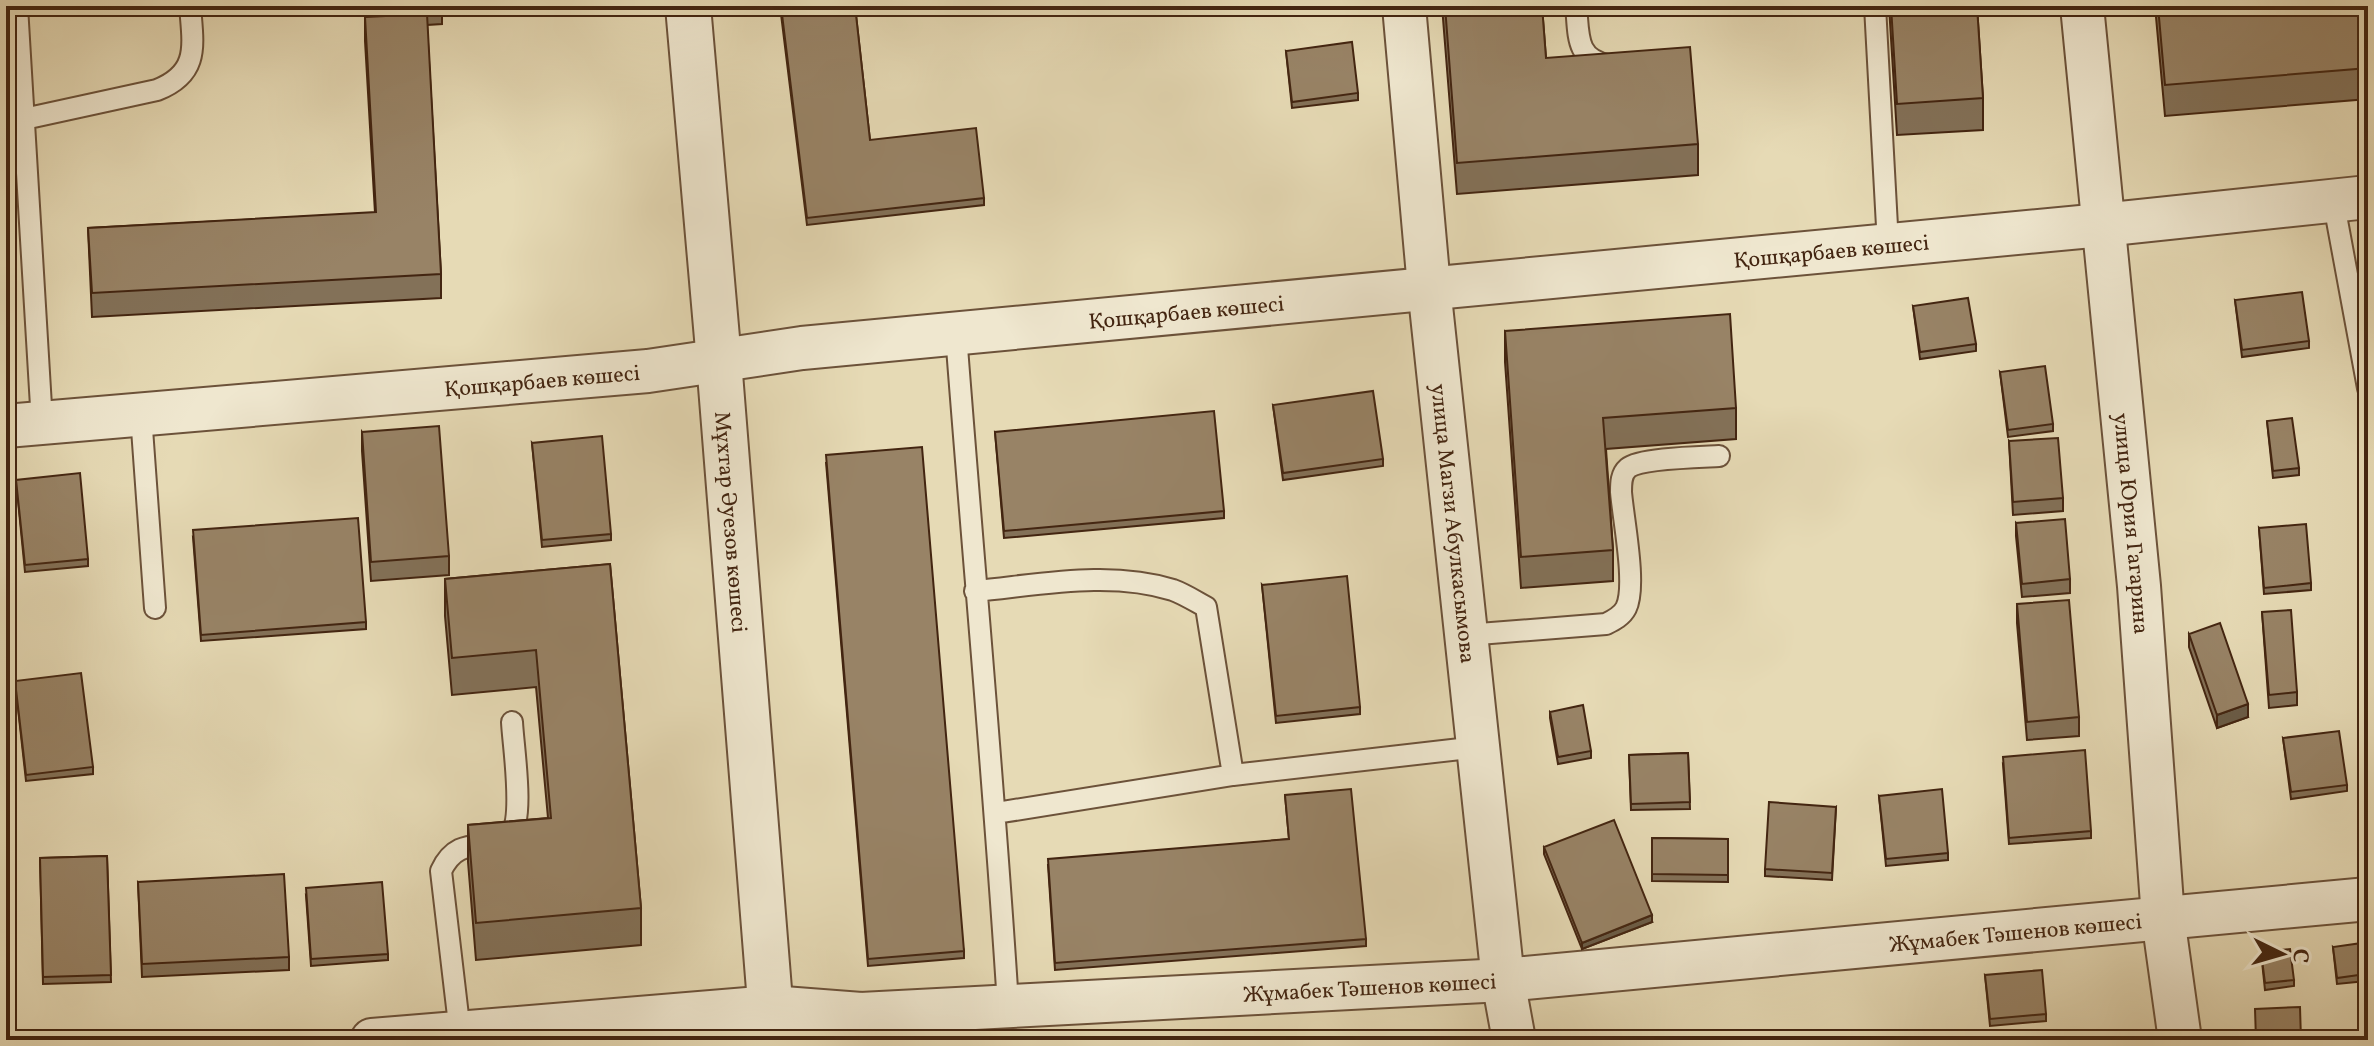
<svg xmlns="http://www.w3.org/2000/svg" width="2374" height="1046" viewBox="0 0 2374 1046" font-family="Vollkorn,serif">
	<rect width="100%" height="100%" fill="#e6dab5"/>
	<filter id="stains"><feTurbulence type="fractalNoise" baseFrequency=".0025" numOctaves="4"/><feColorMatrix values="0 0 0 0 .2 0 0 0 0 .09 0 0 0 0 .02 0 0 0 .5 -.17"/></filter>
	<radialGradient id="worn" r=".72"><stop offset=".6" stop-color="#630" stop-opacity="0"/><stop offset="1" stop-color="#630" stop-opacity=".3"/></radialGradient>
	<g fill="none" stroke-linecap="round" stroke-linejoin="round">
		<g stroke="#6c523a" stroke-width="24">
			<path id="service" d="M17,6l25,417
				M1576,6c3,28 -1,53 32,59
				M1875,6l13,239
				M24,119l133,-29c43,-17 36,-45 33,-84
				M2333,199l35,189
				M956,334c17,224 38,447 52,671
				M141,415l14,193
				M975,591c64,-6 135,-21 198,-1 11,4 22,11 33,17l27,168 -237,38
				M1466,635l140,-11c8,-4 16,-8 20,-16 11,-22 -3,-90 -5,-116 0,-9 0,-18 7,-24 12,-10 73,-11 91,-12
				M1233,775l245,-28
				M460,1033l-19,-162c19,-41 49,-14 69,-36 15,-16 3,-90 2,-113"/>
		</g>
		<g stroke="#6c523a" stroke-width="46">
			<g id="minor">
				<path id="s1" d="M1404,6l25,281 74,693 11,60"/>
				<path id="s2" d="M2082,6l57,580 24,332 17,122"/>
				<path id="s3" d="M6,426l642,-55 154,-23 1300,-123 266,-28"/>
				<path id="s4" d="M372,1040l398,-33 91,7 642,-34 865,-81"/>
			</g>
		</g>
		<g stroke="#6c523a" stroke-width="48">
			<g id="tertiary">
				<path id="s5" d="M688,6l31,355 54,679"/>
			</g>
		</g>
		<use href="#service" stroke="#efe7cf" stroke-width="20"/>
		<use href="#minor" stroke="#efe7cf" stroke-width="42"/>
		<use href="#tertiary" stroke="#efe7cf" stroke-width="44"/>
	</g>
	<path fill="#837158" stroke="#432511" stroke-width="2" d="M370,6h72v18l-15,1 14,249v24l-349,19 -4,-89 287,-15 -10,-172v-24h5z
		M780,6h75l15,134 114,58v7l-177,20z
		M1442,6h100l4,52 152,86v31l-241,19z
		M1889,6h88l6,92v32l-86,5z
		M2155,6h213v93l-203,17z
		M1286,51l72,42v7l-66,8z
		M2235,300l74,41v7l-67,9z
		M1913,306l63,38v7l-56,8z
		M1505,331l231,77v31l-130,10 7,101v31l-92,7 -16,-226z
		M2000,372l53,52v7l-45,6z
		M1273,405l110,54v7l-100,14z
		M2267,421l32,47v7l-26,3z
		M362,432l87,124v19l-78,6 -9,-130z
		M995,432l229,79v7l-220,20z
		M2009,441l54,57v13l-50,4z
		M532,443l79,91v6l-69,7z
		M826,462l138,489v7l-96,8z
		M16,480l72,79v7l-63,6z
		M2016,523l54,56v14l-48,4 -6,-61z
		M2259,528l52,55v7l-47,4z
		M193,537l173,85v7l-165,12z
		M610,564l31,344v37l-165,15 -8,-98v-37l80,-7 -12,-131 -84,8 -7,-79v-37z
		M1262,585l98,122v7l-84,9z
		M2017,604l62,113v19l-52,4 -10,-117z
		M2262,612l35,80v13l-28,3z
		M2189,634l59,83 -31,11 -28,-81z
		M15,681l78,86v7l-67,7z
		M1550,712l41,39v7l-33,6 -8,-46z
		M2283,738l64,47v6l-56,8z
		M1688,753l2,56 -59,1 -2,-55z
		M2003,764l88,67v7l-82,6z
		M1285,795l81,144v7l-311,24 -7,-105 241,-26z
		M1879,796l69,57v7l-62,6z
		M1836,807l-4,73 -67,-4v-7z
		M1652,838l76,1v43l-76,-1z
		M1544,847l108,75 -70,27 -38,-95z
		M107,856l4,126 -68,2 -3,-126z
		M138,882l151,75v13l-147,7z
		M306,895l82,59v6l-77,6z
		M2333,947l33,27v7l-29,3z
		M2261,952l33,28v6l-29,4z
		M1985,975l61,39v7l-56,5z"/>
	<path fill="#6a5c47" stroke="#432511" stroke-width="2" d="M2248,704v13l-31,11v-13z
		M1652,915v7l-70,27v-6z"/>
	<path fill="#988366" stroke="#432511" stroke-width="2" d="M781,6h74l15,134 106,-12 8,70 -177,20z
		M1445,6h97l4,52 144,-11 8,97 -241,19z
		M1891,6h86l6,92 -86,6z
		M2158,6h210v62l-203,17z
		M427,14l14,260 -349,19 -4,-65 288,-16 -11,-195z
		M1352,42l6,51 -66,9 -6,-51z
		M2302,292l7,49 -67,9 -7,-50z
		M1968,298l8,46 -56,8 -7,-46z
		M1730,314l6,94 -133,10 10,132 -92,7 -16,-226z
		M2045,366l8,58 -45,6 -8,-58z
		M1373,391l10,68 -100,14 -10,-68z
		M1214,411l10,100 -220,20 -9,-99z
		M2292,418l7,50 -26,3 -6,-50z
		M439,426l10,130 -78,6 -9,-130z
		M602,436l9,98 -69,6 -10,-97z
		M2058,438l5,60 -50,4 -4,-61z
		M922,447l42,504 -96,8 -42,-504z
		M80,473l8,86 -63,6 -9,-85z
		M358,518l8,104 -165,13 -8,-105z
		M2065,519l5,60 -48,5 -6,-61z
		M2306,524l5,59 -47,5 -5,-60z
		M610,564l31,344 -165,15 -8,-98 83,-7 -15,-168 -84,8 -7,-79z
		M1347,576l13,131 -84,9 -14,-131z
		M2069,600l10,117 -52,5 -10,-118z
		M2291,610l6,82 -28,3 -7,-83z
		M2220,623l28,81 -31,11 -28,-81z
		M81,673l12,94 -67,8 -11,-94z
		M1583,705l8,46 -33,6 -8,-45z
		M2339,731l8,54 -56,7 -8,-54z
		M2085,750l6,81 -82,7 -6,-81z
		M1688,753l2,49 -59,2 -2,-49z
		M1351,789l15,150 -311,24 -7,-104 241,-20 -4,-44z
		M1942,789l6,64 -62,6 -7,-63z
		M1769,802l67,5 -4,66 -67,-4z
		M1614,820l38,95 -70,28 -38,-96z
		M1652,838l76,1v36l-76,-1z
		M107,856l4,119 -68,2 -3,-119z
		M284,874l5,83 -147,7 -4,-82z
		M382,882l6,72 -77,5 -5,-71z
		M2362,943l4,31 -29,4 -4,-31z
		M2290,949l4,31 -29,3 -4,-31z
		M2042,970l4,44 -56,5 -5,-44z
		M2300,1007l1,33h-45l-1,-31z
		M2136,1031l2,9h-68z"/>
	<g text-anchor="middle" stroke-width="8" stroke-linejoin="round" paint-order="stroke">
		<g font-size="22" fill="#432511" stroke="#efe7cf">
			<text dy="8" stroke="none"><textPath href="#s3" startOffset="1834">Қошқарбаев көшесі</textPath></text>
			<text dy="8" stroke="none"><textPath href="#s3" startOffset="1186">Қошқарбаев көшесі</textPath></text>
			<text dy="8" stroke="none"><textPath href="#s3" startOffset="538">Қошқарбаев көшесі</textPath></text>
			<text dy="8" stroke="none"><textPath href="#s5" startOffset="518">Мұхтар Әуезов көшесі</textPath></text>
			<text dy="8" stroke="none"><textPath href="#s2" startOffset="520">улица Юрия Гагарина</textPath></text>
			<text dy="8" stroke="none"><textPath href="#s1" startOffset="520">улица Магзи Абулкасымова</textPath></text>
			<text dy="8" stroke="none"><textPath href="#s4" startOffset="1648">Жұмабек Тәшенов көшесі</textPath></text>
			<text dy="8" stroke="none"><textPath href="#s4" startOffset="1000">Жұмабек Тәшенов көшесі</textPath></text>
		</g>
	</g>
	<rect width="2374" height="1046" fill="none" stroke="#e6dab5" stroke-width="32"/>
	<rect x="8" y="8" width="2358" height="1030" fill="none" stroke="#432511" stroke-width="4"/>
	<rect x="16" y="16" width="2342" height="1014" fill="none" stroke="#432511" stroke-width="2"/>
	<g transform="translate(2282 954) rotate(95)" stroke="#efe7cf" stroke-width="6" paint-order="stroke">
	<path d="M0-6L14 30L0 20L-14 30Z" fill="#432511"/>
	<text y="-12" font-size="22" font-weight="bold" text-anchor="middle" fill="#432511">С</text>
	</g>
	<rect width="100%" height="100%" filter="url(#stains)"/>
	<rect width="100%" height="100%" fill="url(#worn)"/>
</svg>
